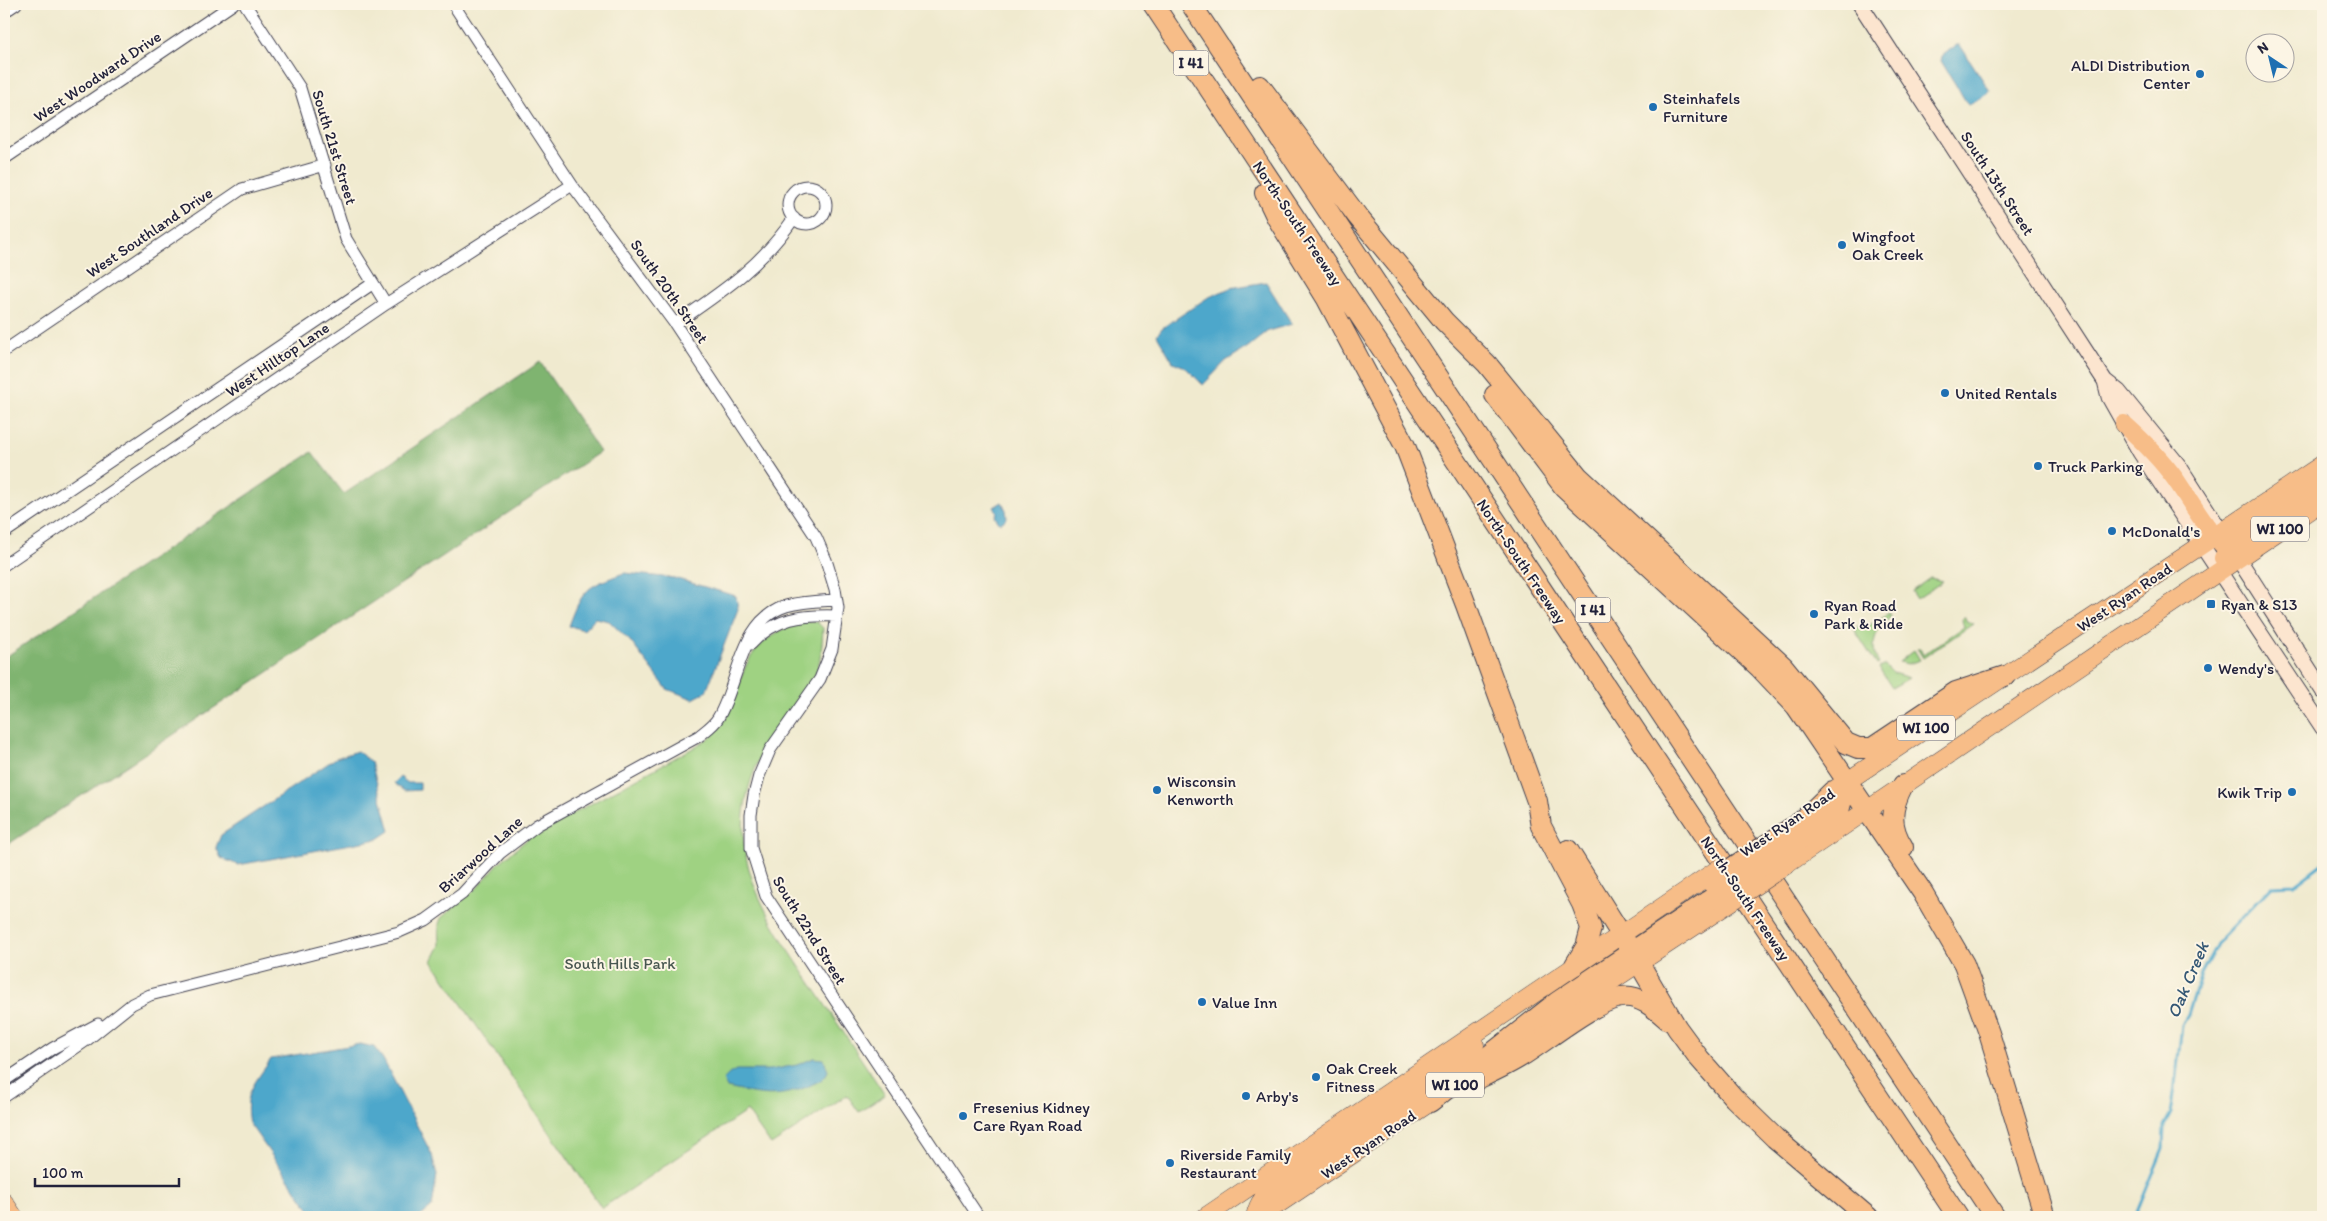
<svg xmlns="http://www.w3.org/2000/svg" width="2327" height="1221" viewBox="0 0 2327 1221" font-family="Itim,sans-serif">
	<rect width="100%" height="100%" fill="#fcf5e5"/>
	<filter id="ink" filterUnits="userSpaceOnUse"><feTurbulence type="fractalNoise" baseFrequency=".02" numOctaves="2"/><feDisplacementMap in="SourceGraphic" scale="10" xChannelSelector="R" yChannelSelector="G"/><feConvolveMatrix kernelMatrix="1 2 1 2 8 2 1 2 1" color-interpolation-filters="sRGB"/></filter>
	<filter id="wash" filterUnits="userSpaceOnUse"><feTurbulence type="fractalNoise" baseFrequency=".0096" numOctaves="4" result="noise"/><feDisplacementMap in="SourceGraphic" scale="20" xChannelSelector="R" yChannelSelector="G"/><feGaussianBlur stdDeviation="1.12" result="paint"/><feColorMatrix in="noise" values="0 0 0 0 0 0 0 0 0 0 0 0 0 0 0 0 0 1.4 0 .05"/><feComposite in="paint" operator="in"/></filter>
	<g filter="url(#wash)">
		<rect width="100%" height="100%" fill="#f0eacf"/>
		<path fill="#9fd282" stroke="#607a5e" d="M1930,578l13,3 -26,18 -5,-8z
			M1889,613l2,3c-16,12 -22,30 -12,48l-2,1 -23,-36 8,-5 3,4z
			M1964,617l3,5 6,2 -50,34 -6,-10h3l3,7 41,-28 -2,-7z
			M803,622h14l6,6c-1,17 -2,37 -10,52 -16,29 -42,52 -55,82 -12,27 -18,58 -13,88 7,50 43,99 71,141 23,35 46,69 69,104l-26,17 -12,-17 -76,50 -24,-34 -145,97 -170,-247 8,-16 -1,-21 2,-6 36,-30 22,-25 31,-26 163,-89c7,-5 16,-9 22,-15 16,-16 20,-40 28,-60 9,-27 33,-44 60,-51z
			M1914,650l6,10 -12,4 -9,-2z
			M1885,665l8,8 16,5 -17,10 -13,-20z"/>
		<path fill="#7fb470" stroke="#506b56" d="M540,362l60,90 -596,395v-189l308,-206 32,42z"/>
		<path fill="#4ea7cb" stroke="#386483" d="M1956,45h4l30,46 -2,3 -20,11 -27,-44 1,-5z
			M1266,282l26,42 -24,7 -20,16 -22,14 -23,24 -18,-18 -12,-5 -16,-27 5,-7 45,-30 23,-10z
			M1002,502l4,8 1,8 -7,6 -5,-7 2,-5 -3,-5z
			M624,573l50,5 62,18 2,13 -32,83 -13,7 -26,-10 -37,-48 -21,-20 -14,-3 -11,12 -15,-4c14,-38 17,-39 55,-53z
			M357,751l14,11 19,69 -12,8 -140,26 -17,-7 -5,-11 5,-12 115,-77z
			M400,777l8,6h12v7l-16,1 -10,-8z
			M360,1044l14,3 9,12 49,96 5,20 -5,32 -12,10h-105l-66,-94c-6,-30 6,-40 22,-64z
			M814,1058l10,1 4,12c-4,9 -9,10 -17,14 -32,15 -51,10 -84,3l-4,-8 6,-6 7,-4h34l27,-5z"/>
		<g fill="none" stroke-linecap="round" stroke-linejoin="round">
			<path stroke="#4ea7cb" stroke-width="3" d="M2135,1217l28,-68 1,-23 7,-13 2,-11 9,-77 6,-10 13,-41 17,-32 54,-56 22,-1 29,-22"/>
		</g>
	</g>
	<g filter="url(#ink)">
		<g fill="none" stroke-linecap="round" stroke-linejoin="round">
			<g stroke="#414051" stroke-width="13">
				<path id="street" d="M245,4l55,84 46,151 40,65
					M453,4l119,181 103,139 141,213 10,23 9,29 3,19 -6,41 -12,30 -50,71 -11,26 -5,19 -3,20v33l15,48 213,321
					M4,12l12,-8
					M4,159l229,-155
					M788 205a19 19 0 1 1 38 0a19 19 0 1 1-38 0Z
					M675,324c48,-33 85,-57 119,-106
					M4,351l238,-162 83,-24
					M4,533l368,-249
					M4,565l382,-261 186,-119
					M751,644c25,-27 51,-29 86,-28
					M4,1081l49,-33 45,-24
					M4,1097l83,-57 45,-36 18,-9 249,-63 27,-12 36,-26 38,-41 37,-28 162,-89c6,-5 15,-11 19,-18 22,-37 21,-97 68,-112 17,-5 34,-5 50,-6"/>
			</g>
			<g stroke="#414051" stroke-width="17">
				<path id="secondary" d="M1860,4l245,377 4,16 31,55 183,276
					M2105,381l14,11 60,74 144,225"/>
			</g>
			<g stroke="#414051" stroke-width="19">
				<path id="primary" d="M2124,424c19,17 37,35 52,56 19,28 34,57 61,78
					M2223,558l6,-14 94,-63
					M1837,788l486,-324
					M1789,863l534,-362
					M1516,1044l200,-132
					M4,1202l10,15
					M1205,1217l491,-333
					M1255,1217c3,-16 11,-23 23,-33l164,-111 33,-28
					M1259,1217l182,-122"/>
			</g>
			<g stroke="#414051" stroke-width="22">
				<path id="highway" d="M1153,4l805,1213
					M1191,4l804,1213
					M1260,86l98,131 86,104 43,43 91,112 205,190 63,77 12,5h14l84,-56 49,-16
					M1265,193l12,25 50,81 78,147 61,159 71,196 4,25 41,78 9,24 -5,19 -11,18
					M1495,395l69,92 196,181 36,38 127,187 41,71 25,69 56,184
					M1903,785c-12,23 -14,40 0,62
					M1772,841l30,-20 31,-30
					M1568,850l71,113 38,65 22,30 35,40 41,40 93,79
					M1781,853l58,-42 8,-30
					M1465,1085c18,-9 37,-17 55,-28 25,-15 75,-56 101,-60 18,-3 35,12 47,23
					M1430,1102l127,-100 151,-101"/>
			</g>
			<use href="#street" stroke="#fff" stroke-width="11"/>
			<use href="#secondary" stroke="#fce5cf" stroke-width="15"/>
			<use href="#primary" stroke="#f7bd88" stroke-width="18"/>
			<use href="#highway" stroke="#f7bd88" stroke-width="20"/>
			<g stroke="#414051" stroke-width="19" stroke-linecap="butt">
				<path id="primary-bridge" d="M1696,884l25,-17
					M1716,912l73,-49"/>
			</g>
			<g stroke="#414051" stroke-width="22" stroke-linecap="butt">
				<path id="highway-bridge" d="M1711,882l61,-41
					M1708,901l73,-48"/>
			</g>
			<use href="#primary-bridge" stroke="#f7bd88" stroke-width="18"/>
			<use href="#highway-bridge" stroke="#f7bd88" stroke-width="20"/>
		</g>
	</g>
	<g fill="#1f6fb2" stroke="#fcf5e5" stroke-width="2">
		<circle cx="2200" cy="74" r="5"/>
		<circle cx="1653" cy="107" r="5"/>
		<circle cx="1842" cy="245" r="5"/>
		<circle cx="1945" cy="393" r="5"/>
		<circle cx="2038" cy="466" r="5"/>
		<circle cx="2112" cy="531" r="5"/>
		<rect x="2206" y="599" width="10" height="10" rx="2.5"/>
		<circle cx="1814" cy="614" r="5"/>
		<circle cx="2208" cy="668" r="5"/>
		<circle cx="1157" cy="790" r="5"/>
		<circle cx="2292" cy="792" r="5"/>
		<circle cx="1202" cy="1002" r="5"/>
		<circle cx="1316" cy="1077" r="5"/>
		<circle cx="1246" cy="1096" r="5"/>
		<circle cx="963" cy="1116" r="5"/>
		<circle cx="1170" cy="1163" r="5"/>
	</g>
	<g text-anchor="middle" stroke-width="4" stroke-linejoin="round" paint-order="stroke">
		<g fill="#fcf5e5" stroke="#63616e" stroke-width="1">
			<rect x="1173.5" y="50.5" width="35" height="25" rx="4"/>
			<rect x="2251" y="516.5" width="58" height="25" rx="4"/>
			<rect x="1575.5" y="597.5" width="35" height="25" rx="4"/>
			<rect x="1897" y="715.5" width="58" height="25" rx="4"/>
			<rect x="1426" y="1072.5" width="58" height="25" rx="4"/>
		</g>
		<g font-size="15" font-weight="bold" fill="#22223b">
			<text x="1191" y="68">I 41</text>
			<text x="2280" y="534">WI 100</text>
			<text x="1593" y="615">I 41</text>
			<text x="1926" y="733">WI 100</text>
			<text x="1455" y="1090">WI 100</text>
		</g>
		<g font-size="16" fill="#22223b" stroke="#fcf5e5" text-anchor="start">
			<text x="2190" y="71" text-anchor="end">ALDI Distribution<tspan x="2190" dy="18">Center</tspan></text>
			<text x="1663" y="104">Steinhafels<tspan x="1663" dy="18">Furniture</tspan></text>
			<text x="1852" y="242">Wingfoot<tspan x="1852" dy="18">Oak Creek</tspan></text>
			<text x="1955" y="399">United Rentals</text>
			<text x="2048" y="472">Truck Parking</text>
			<text x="2122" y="537">McDonald's</text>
			<text x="2221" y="610">Ryan &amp; S13</text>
			<text x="1824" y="611">Ryan Road<tspan x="1824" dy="18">Park &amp; Ride</tspan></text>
			<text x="2218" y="674">Wendy's</text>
			<text x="1167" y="787">Wisconsin<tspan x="1167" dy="18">Kenworth</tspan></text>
			<text x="2282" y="798" text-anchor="end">Kwik Trip</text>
			<text x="1212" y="1008">Value Inn</text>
			<text x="1326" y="1074">Oak Creek<tspan x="1326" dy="18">Fitness</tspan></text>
			<text x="1256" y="1102">Arby's</text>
			<text x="973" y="1113">Fresenius Kidney<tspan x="973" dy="18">Care Ryan Road</tspan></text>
			<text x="1180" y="1160">Riverside Family<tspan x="1180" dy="18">Restaurant</tspan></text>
		</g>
		<g font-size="16" fill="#22223b" stroke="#fcf5e5">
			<text transform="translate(97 76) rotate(-34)" y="6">West Woodward Drive</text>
			<text transform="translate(335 147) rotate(73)" y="6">South 21st Street</text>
			<text transform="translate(1998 183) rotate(57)" y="6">South 13th Street</text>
			<text transform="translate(1298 223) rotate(56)" y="6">North-South Freeway</text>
			<text transform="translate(149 232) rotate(-34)" y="6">West Southland Drive</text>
			<text transform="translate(670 291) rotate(55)" y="6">South 20th Street</text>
			<text transform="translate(277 359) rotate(-34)" y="6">West Hilltop Lane</text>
			<text transform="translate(1522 561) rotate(56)" y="6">North-South Freeway</text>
			<text transform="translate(2124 597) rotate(-34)" y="6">West Ryan Road</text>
			<text transform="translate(1787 822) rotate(-34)" y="6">West Ryan Road</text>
			<text transform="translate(480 854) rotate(-42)" y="6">Briarwood Lane</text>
			<text transform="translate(1746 898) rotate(56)" y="6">North-South Freeway</text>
			<text transform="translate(810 930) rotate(58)" y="6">South 22nd Street</text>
			<text transform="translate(1368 1144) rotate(-34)" y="6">West Ryan Road</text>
		</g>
		<g font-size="16" fill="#485750" stroke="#fcf5e5">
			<text x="620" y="969">South Hills Park</text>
		</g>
		<g font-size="18" font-style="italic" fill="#345775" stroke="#fcf5e5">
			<text transform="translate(2188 980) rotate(-67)" y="6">Oak Creek</text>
		</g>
	</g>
	<rect width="2327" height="1221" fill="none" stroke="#fcf5e5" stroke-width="20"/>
	<g transform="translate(2270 58) rotate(325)"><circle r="24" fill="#fcf5e5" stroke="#a5a1a1"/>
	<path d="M0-4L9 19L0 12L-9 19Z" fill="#1f6fb2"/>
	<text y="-8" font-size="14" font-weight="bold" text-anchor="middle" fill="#22223b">N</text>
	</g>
	<path d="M35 1178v8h144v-8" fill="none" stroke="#22223b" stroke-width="2.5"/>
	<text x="42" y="1178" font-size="15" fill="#22223b" stroke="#fcf5e5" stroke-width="4" paint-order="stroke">100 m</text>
</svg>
